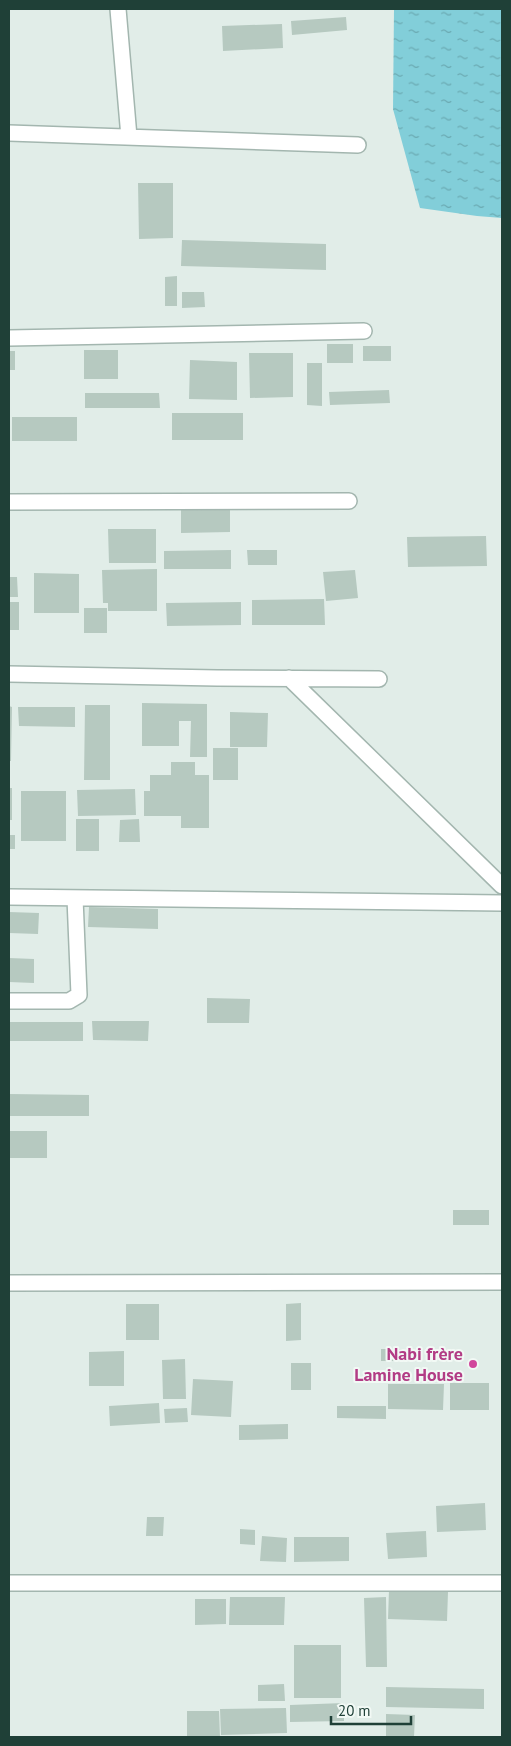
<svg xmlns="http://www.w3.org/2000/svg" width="511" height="1746" viewBox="0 0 511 1746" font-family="'PT Sans',sans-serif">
	<defs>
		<pattern id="water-ripples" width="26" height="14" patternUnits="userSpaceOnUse" patternTransform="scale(1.25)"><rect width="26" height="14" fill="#82ced9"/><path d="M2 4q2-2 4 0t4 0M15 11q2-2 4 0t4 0" fill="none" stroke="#6aa9b1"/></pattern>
	</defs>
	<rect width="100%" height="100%" fill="#e1ede8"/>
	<path fill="url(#water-ripples)" d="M394,9h108v209l-25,-2 -57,-8 -27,-99z"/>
	<path fill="#b6c9c0" d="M346,17l1,13 -55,5 -1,-14z
		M282,24l1,24 -60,3 -1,-25z
		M138,183h35v55l-34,1z
		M182,240l144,4v26l-145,-4z
		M177,276v30h-12v-29z
		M182,292h22l1,15 -23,1z
		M327,344h26v19h-26z
		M363,346h28v15h-28z
		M84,350h34v29h-34z
		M9,351h6v19h-6z
		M249,353h44v44l-43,1z
		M190,360l47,2v38l-48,-1z
		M307,363h15v43l-15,-1z
		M389,390l1,13 -60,2 -1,-13z
		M85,393h74l1,15h-75z
		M172,413h71v27h-71z
		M12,417h65v24h-65z
		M230,508v24l-49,1v-24z
		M108,529h48v34h-47z
		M486,536l1,30 -79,1 -1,-30z
		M231,550v19h-67v-18z
		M247,550h30v15h-29z
		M157,569v42h-49v-8h-5l-1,-33z
		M355,570l3,28 -32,3 -3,-29z
		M34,573l45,1v39h-45z
		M9,577h8l1,20h-9z
		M324,599l1,26h-73v-25z
		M9,602h10v28h-10z
		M241,602v23l-74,1 -1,-23z
		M84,608h23v25h-23z
		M142,703l65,1v53h-17l1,-36h-12v25h-37z
		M85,705h25v75h-26z
		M9,706l3,1 -1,54h-2z
		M18,707h57v20l-56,-1z
		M230,712l38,1 -1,34h-37z
		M213,748h25v32h-25z
		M171,762h24v13h14v53h-28v-12h-37v-25h6v-16h21z
		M9,788h3v32h-3z
		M135,789l1,26 -58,1 -1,-26z
		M21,791h45v50h-45z
		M76,819h23v32h-23z
		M139,819l1,23h-21l1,-22z
		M9,835h6v14h-6z
		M89,907l69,2v20l-70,-2z
		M9,912l30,1 -1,21 -29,-1z
		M9,958l25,1v24l-25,-1z
		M207,998l43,1 -1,24h-42z
		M92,1021h57l-1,20 -55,-1z
		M9,1022h74v19h-74z
		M9,1094l80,1v21h-80z
		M9,1131h38v27h-38z
		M453,1210h36v15h-36z
		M301,1303v37l-15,1v-37z
		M126,1304h33v36h-33z
		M381,1349h21v12h-21z
		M124,1351v35h-35v-34z
		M185,1359l1,40h-23l-1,-39z
		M291,1363h20v27h-20z
		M193,1379l40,2 -2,36 -40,-2z
		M450,1383h39v27h-39z
		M388,1384h56l-1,26 -55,-1z
		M159,1403l1,20 -50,3 -1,-20z
		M337,1406h49v13l-49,-1z
		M187,1408l1,14 -23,1 -1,-14z
		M288,1424v15l-49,1v-15z
		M485,1503l1,27 -49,2 -1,-26z
		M147,1517h17l-1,19h-17z
		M240,1529l15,1v15l-15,-1z
		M426,1531l1,26 -39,2 -2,-26z
		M262,1536l25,2 -1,24 -26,-1z
		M294,1537h55v24l-55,1z
		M389,1590l59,2 -1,29 -59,-2z
		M230,1597h55l-1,28h-55z
		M386,1597l1,70h-21l-2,-69z
		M195,1599h31v25l-31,1z
		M294,1645h47v53h-47z
		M284,1684l1,17h-27v-16z
		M386,1687l98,2v20l-98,-2z
		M344,1703v18l-54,1v-17z
		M286,1708l1,25 -66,2 -1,-26z
		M187,1711h32l1,26h-33z
		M386,1714l29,1 -1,22 -28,-1z"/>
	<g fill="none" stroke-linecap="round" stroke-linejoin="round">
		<g stroke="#a3b6af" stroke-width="18">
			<path id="minor" d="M118,9l11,128
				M9,133l349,12
				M9,338l355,-7
				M9,502l340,-1
				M9,674l208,4 162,1
				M289,678l213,208
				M9,897l493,6
				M9,1001h60l10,-6 -4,-97
				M9,1283l493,-1
				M9,1583h493"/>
		</g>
		<use href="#minor" stroke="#fff" stroke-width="15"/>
	</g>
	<circle fill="#d1479c" stroke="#f2f9f5" stroke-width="2" cx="473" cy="1364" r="5"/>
	<g text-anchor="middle" stroke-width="4" stroke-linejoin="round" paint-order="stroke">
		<g font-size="18" font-weight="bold" fill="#b23c85" stroke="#f2f9f5" text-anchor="end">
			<text x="463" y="1360">Nabi frère<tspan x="463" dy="21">Lamine House</tspan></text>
		</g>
	</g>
	<rect width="511" height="1746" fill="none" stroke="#1f4037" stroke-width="20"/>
	<path d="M331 1716v8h80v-8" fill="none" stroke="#1f4037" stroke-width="2.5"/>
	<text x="338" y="1716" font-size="15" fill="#1f4037" stroke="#f2f9f5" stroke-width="4" paint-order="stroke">20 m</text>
</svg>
